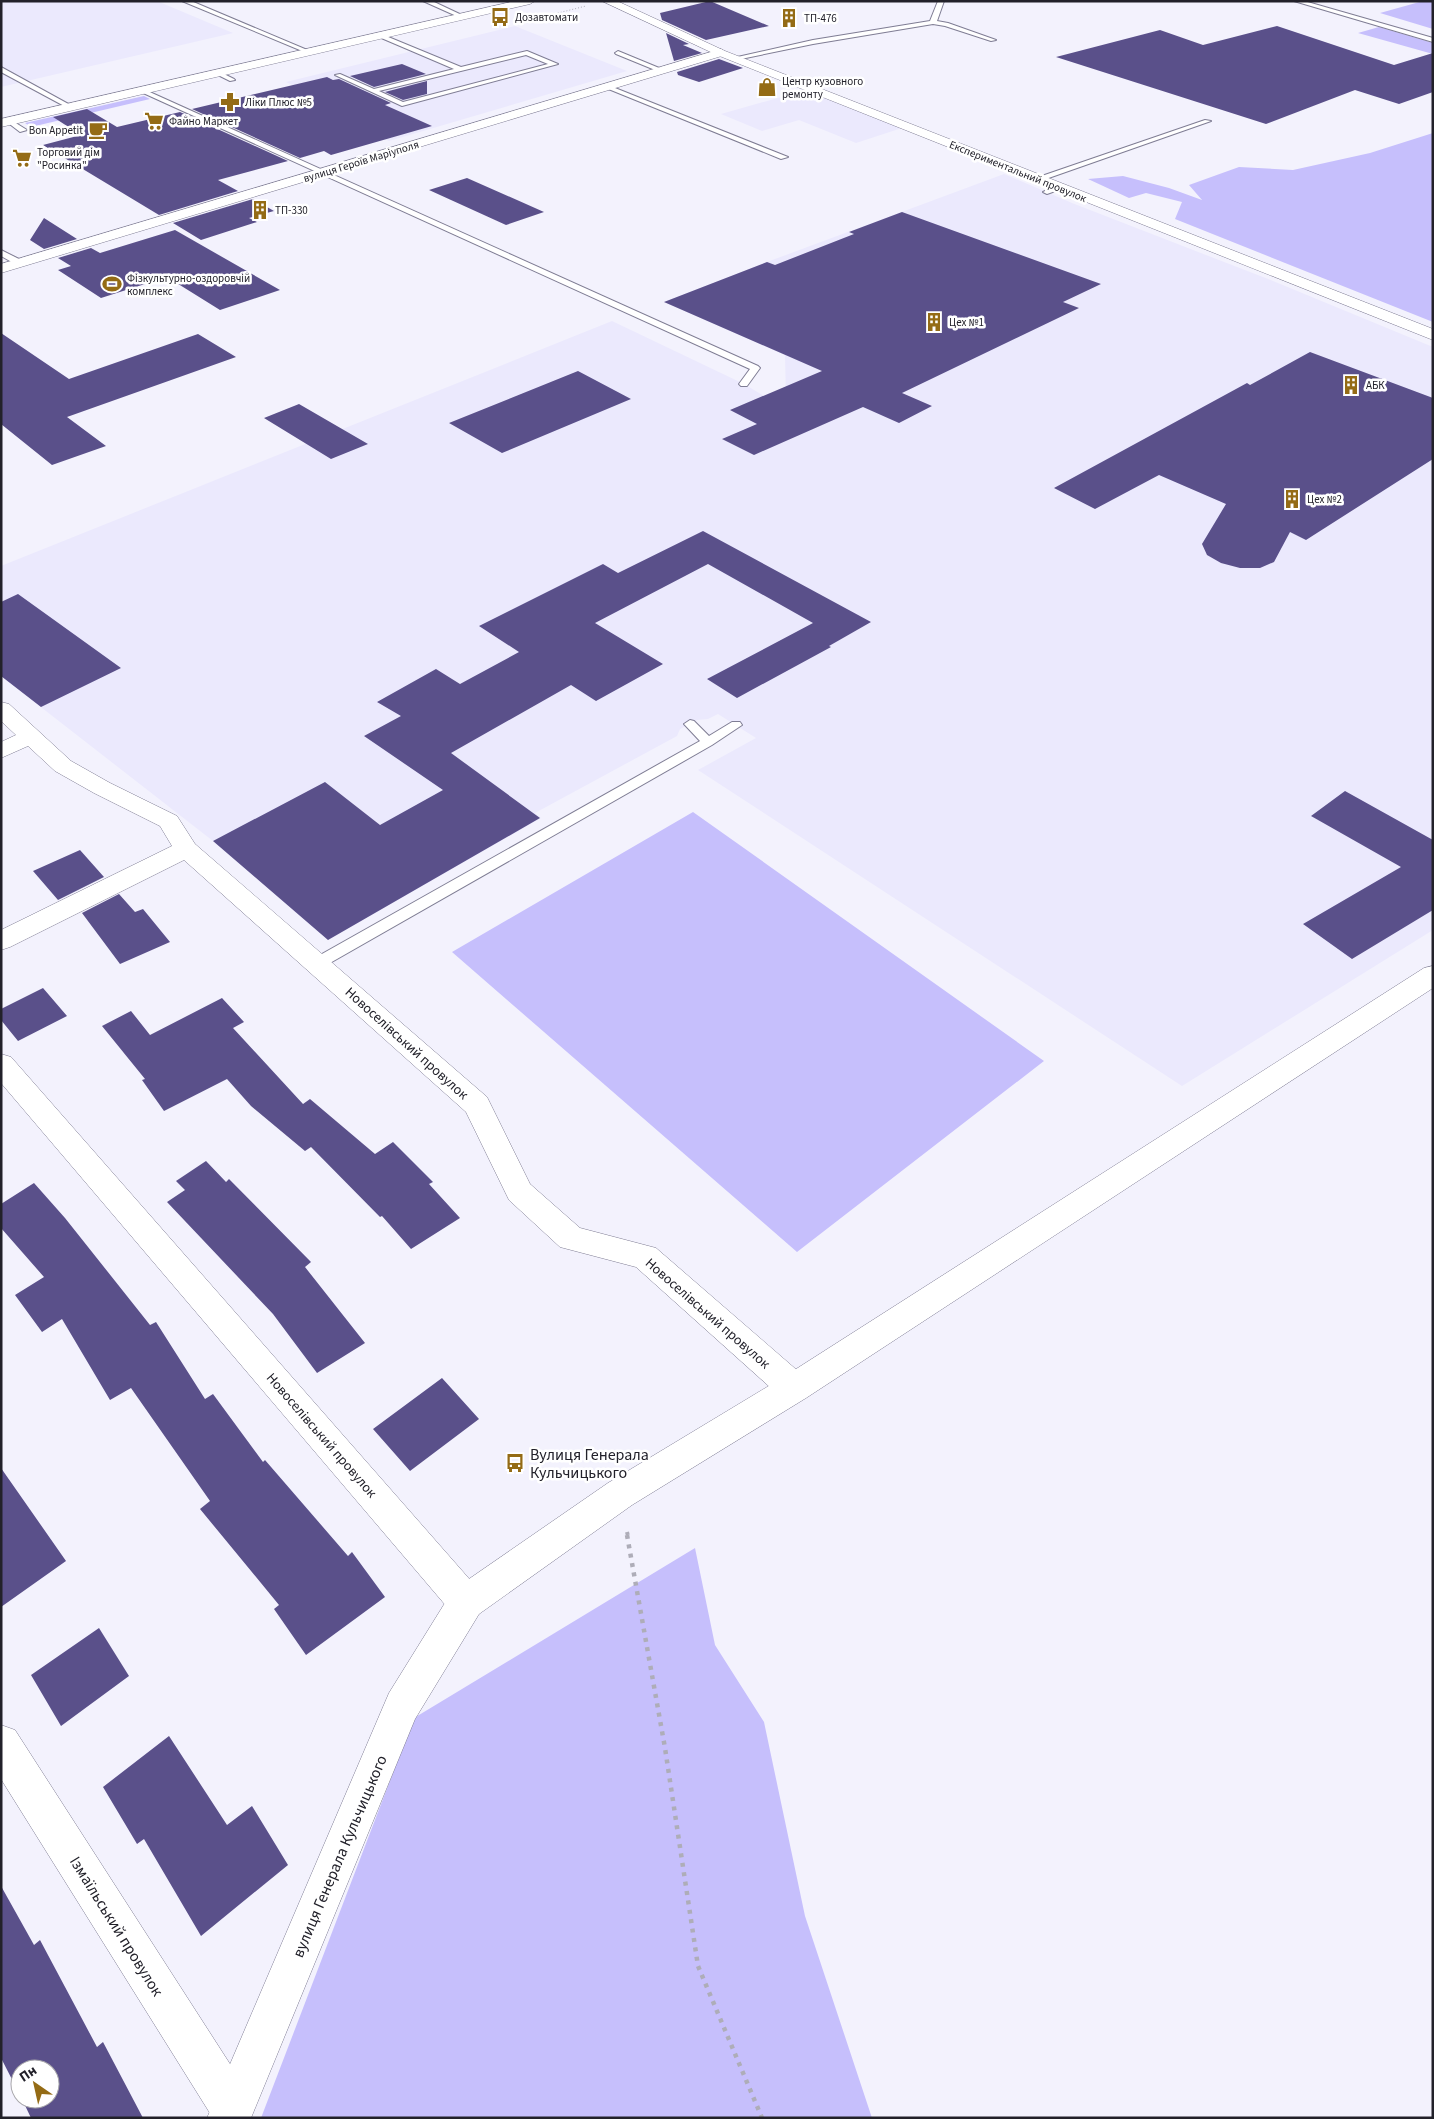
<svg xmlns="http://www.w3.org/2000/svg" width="1434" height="2119" viewBox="0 0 1434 2119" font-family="'Source Sans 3',sans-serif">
	<rect width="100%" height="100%" fill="#f3f2fd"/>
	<path fill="#ebe9fd" d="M1,1h156l76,32 -232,54z
		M515,26l112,45 -238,70 -42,-20 11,-4 -72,-35z
		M806,90l99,37 -49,16 -57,-23 -37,11 -41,-17z
		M1004,174l68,29 201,78 160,66v583l-251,156 -484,-316 58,-32 -38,-24 -10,5 -11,1 -17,9 -3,7 -142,77 6,5 -213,122 -115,-99 -212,-165v-110l611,-245 132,63 32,19 10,-4 -1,-44 -121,-53 103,-40z"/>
	<path fill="#c6bffc" d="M1423,1h10v28l-53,-16z
		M1379,27l54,16v11l-75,-21z
		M144,96l6,3 -119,28 -6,-4z
		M1433,133v189l-258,-103 7,-17 -36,-9 -17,5 -41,-19 35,-3 46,12 33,12 -13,-15 50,-18 54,3 77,-17z
		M693,812l351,249 -247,191 -345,-300z
		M695,1548l20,97 49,77 41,194 67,202h-611l153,-400z"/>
	<path fill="#5a508a" d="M710,1l59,25 -63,14 -44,-20 -2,-7z
		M1277,26l117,39 39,-12v39l-34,12 -44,-14 -89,34 -210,-67 104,-27 43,15z
		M666,33l23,11 -6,1 19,8 -28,8z
		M719,59l24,9 -44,14 -21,-7 -1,-3z
		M402,64l24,10 -52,13 -24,-11z
		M327,77l6,3 6,-1 52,24 -6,2 47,21 -101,29 -7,-4 -24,7 -108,-49z
		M427,81v13l-24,6 -18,-8z
		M87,109l30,18 63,-15 108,49 -70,19 20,11 -79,24 -116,-70 38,-10 -28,-18z
		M467,178l77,34 -38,13 -77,-35z
		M253,199l21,12 -25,7 8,4 -56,18 -28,-17z
		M902,212l199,72 -38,18 16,6 -177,85 30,13 -33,17 -36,-16 -109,48 -32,-16 35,-15 -27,-14 92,-39 -158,-69 103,-40 8,3 79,-31 -5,-2z
		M44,218l33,21 -33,10 -14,-9z
		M175,230l105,60 -60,20 -53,-33 -66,21 -43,-28 13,-4 -13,-8 33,-10 9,5z
		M1,333l68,46 129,-45 38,23 -169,60 39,29 -54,19 -51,-41z
		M1310,352l123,46v61l-127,81 -16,-8 -16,30 -14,6h-20l-19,-5 -14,-8 -5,-11 24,-40 -67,-29 -64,34 -41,-21 193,-105 3,2z
		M578,371l53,28 -129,54 -53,-30z
		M299,404l69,40 -37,15 -67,-41z
		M703,531l168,91 -42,24 2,1 -94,51 -30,-19 106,-56 -105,-59 -113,59 68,41 -67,37 -25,-16 -120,68 89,65 -212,122 -115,-99 112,-59 55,43 63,-35 -79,-54 37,-20 -24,-14 59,-33 24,15 59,-32 -40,-26 124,-62 15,9z
		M18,594l103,74 -80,39 -40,-31v-74z
		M1345,791l88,49v70l-81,49 -49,-35 98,-57 -90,-51z
		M80,850l24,27 -46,23 -25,-29z
		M119,894l16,18 8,-3 27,33 -50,22 -38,-51z
		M43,988l24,28 -49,25 -17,-21v-11z
		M222,998l22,24 -11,6 70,76 7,-5 65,55 18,-12 40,40 -4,2 31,34 -49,31 -29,-33 -2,1 -69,-70 -6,4 -54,-45 -24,-27 -63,32 -22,-31 3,-1 -43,-53 29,-15 19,24z
		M206,1161l20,21 3,-3 82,83 -6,5 60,76 -48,30 -44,-59 -106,-112 18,-12 -9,-9z
		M34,1183l31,35 85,107 6,-3 49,77 8,-5 50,68 2,-2 83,96 4,-4 33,45 -79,58 -32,-46 5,-4 -79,-96 10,-8 -79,-113 -21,12 -48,-81 -20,13 -27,-37 29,-18 -43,-49v-24z
		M442,1378l37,41 -69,52 -37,-42z
		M1,1468l65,93 -65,46z
		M99,1628l30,48 -68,50 -30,-51z
		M169,1736l58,89 25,-19 36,59 -87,71 -57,-97 -7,5 -34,-57z
		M1,1886l33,59 6,-5 57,107 6,-5 40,76h-112l-9,-19h28v-30h-30v26l-19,-37z"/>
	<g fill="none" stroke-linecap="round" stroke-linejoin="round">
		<g stroke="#7f7d94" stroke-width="2">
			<path id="lane" d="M182,1h9l121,51 -5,1z
				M423,1h9l34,16 -5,1z
				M938,1h6l-7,20 11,2 48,17 -5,1 -46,-15 -12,-2 -120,20 -77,16 -3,-2 80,-18 117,-19z
				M1294,1h10l129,37v4z
				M381,34l80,33 66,-16 31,13 -156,42 -67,-31 5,-1 34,15 80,-20 -75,-32 -1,-1zM526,55l22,9 -145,38 -24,-11z
				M618,51l46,19 1,1 -5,1 -44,-18 -1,-1z
				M1,67l71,39 1,1 -5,1 -67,-36z
				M218,71l16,8 1,1 -5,1 -14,-7 -1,-1z
				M606,86h4l178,71 -7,2 -175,-71z
				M143,89l615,277 2,2 -13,18h-6l-2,-2 11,-15 -609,-277v-2z
				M7,120h4l16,10 -7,2 -13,-10z
				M1205,120l6,1 -171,60 -7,-2z
				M1058,185h3v4l-14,5 -4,-2z
				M1,250l22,11 1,2 -7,2 -16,-9z
				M690,720l4,1 15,15 23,-14h8l2,3 -30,20 -389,222h-10l-2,-4 2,-4 387,-218 -16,-17z"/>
		</g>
		<g stroke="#7f7d94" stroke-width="1">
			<path id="street" d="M721,49l6,4 -2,2 -724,218v-9z
				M1,702l8,2 62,57 39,22 67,33 18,28 292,253 43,87 50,44 76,20 150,130 4,10 -4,10 -12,4 -12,-4 -146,-131 -76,-20 -51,-47 -43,-88 -282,-252 -174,87 -9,3v-20l171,-84 -12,-20 -66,-33 -39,-22 -27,-25 -27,12v-16l15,-7 -15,-14z
				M1,1054l10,3 468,533 5,12 -5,12 -13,5 -13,-5 -452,-531z
				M1,1725l14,5 233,362 6,16 -4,10h-37l-212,-339z"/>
		</g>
		<g stroke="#7f7d94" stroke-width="1">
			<path id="secondary" d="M515,1h20l-5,3 -529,123v-8z
				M602,1h15l108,50 708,278v11l-716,-285z
				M1433,966v22l-627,410 -174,107 -153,109 -64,105 -164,399h-44l182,-425 64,-103 155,-107 174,-105 642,-410z"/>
		</g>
		<path stroke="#aeadb8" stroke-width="1" stroke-dasharray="1 2" stroke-linecap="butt" d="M546,16l40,-10"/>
		<path stroke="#aeadb8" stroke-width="4" stroke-dasharray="3 4.5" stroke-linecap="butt" d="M627,1532l1,4"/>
		<path stroke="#aeadb8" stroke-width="4.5" stroke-dasharray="4 5.5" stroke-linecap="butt" d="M627,1535l38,213 33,218 64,152"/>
		<use href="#lane" fill="#fff" fill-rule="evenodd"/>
		<use href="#street" fill="#fff" fill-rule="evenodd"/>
		<use href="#secondary" fill="#fff" fill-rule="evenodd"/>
	</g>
	<defs>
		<g id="bus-bare" transform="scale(1.5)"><path d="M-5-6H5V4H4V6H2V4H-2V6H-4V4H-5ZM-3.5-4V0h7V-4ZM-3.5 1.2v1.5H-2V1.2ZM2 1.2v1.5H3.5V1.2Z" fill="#946b15" stroke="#fff" stroke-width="2.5" paint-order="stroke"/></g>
		<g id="building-bare" transform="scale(1.5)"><path d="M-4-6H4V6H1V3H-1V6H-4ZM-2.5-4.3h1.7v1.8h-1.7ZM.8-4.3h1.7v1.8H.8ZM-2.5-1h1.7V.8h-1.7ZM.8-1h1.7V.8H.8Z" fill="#946b15" stroke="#fff" stroke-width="2.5" paint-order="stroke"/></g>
		<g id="shop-bare" transform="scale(1.5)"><path d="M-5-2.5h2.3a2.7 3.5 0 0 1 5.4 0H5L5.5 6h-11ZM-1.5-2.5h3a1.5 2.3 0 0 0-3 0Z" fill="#946b15" stroke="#fff" stroke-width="2.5" paint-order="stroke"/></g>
		<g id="pharmacy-bare" transform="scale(1.5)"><path d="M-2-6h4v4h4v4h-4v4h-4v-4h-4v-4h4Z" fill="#946b15" stroke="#fff" stroke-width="2.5" paint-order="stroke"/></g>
		<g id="supermarket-bare" transform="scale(1.5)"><path d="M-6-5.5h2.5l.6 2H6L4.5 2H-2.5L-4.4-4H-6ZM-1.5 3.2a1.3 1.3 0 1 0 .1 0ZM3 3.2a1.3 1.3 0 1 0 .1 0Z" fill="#946b15" stroke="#fff" stroke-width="2.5" paint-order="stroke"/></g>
		<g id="cafe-bare" transform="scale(1.5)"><path d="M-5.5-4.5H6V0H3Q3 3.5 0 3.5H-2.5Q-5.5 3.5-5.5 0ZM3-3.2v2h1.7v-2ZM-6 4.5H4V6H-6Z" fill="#946b15" stroke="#fff" stroke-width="2.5" paint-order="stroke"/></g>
		<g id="stadium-bare" transform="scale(1.5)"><path d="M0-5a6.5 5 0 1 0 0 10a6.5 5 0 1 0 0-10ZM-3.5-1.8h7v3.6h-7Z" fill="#946b15" stroke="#fff" stroke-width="2.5" paint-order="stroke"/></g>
	</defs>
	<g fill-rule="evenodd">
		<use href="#bus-bare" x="500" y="17"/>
		<use href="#building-bare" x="789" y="18"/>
		<use href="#shop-bare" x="767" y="87"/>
		<use href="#pharmacy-bare" x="230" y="102"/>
		<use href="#supermarket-bare" x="154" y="121"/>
		<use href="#cafe-bare" x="98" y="130"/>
		<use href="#supermarket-bare" x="22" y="158"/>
		<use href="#building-bare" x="260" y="210"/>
		<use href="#stadium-bare" x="112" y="284"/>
		<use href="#building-bare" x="934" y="322"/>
		<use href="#building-bare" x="1351" y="385"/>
		<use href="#building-bare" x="1292" y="499"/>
		<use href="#bus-bare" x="515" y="1463"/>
	</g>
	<g text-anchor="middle" stroke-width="5" stroke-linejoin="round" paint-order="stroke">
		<g font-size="11" fill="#22212a" stroke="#fff" text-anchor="start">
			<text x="515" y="21">Дозавтомати</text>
			<text x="804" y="22">ТП-476</text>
			<text x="782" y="85">Центр кузовного<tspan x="782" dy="13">ремонту</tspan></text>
			<text x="245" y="106">Ліки Плюс №5</text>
			<text x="169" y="125">Файно Маркет</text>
			<text x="83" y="134" text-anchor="end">Bon Appetit</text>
			<text x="37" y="156">Торговий дім<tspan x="37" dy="13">"Росинка"</tspan></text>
			<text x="275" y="214">ТП-330</text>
			<text x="127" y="282">Фізкультурно-оздоровчій<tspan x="127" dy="13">комплекс</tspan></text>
			<text x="949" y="326">Цех №1</text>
			<text x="1366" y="389">АБК</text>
			<text x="1307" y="503">Цех №2</text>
		</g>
		<g font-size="11" fill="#22212a" stroke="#fff">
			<text transform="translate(361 161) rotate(-17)" y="4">вулиця Героїв Маріуполя</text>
			<text transform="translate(1018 171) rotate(22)" y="4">Експериментальний провулок</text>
		</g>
		<g font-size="14" fill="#22212a" stroke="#fff">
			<text transform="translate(407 1043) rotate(42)" y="5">Новоселівський провулок</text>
			<text transform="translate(708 1313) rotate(41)" y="5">Новоселівський провулок</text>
			<text transform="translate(322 1435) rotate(49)" y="5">Новоселівський провулок</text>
		</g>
		<g font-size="16" fill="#22212a" stroke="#fff" text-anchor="start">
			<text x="530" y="1460">Вулиця Генерала<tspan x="530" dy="18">Кульчицького</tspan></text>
		</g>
		<g font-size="16" fill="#22212a" stroke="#fff">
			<text transform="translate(339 1856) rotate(-67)" y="6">вулиця Генерала Кульчицького</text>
			<text transform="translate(117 1926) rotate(58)" y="6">Ізмаїльський провулок</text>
		</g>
	</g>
	<rect width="1434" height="2119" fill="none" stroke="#22212a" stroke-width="5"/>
	<g transform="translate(35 2084) rotate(326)"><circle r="24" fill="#ffffff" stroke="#a7a6aa"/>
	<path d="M0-4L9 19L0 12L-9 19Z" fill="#946b15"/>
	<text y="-8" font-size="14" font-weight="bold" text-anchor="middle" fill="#22212a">Пн</text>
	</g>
</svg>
